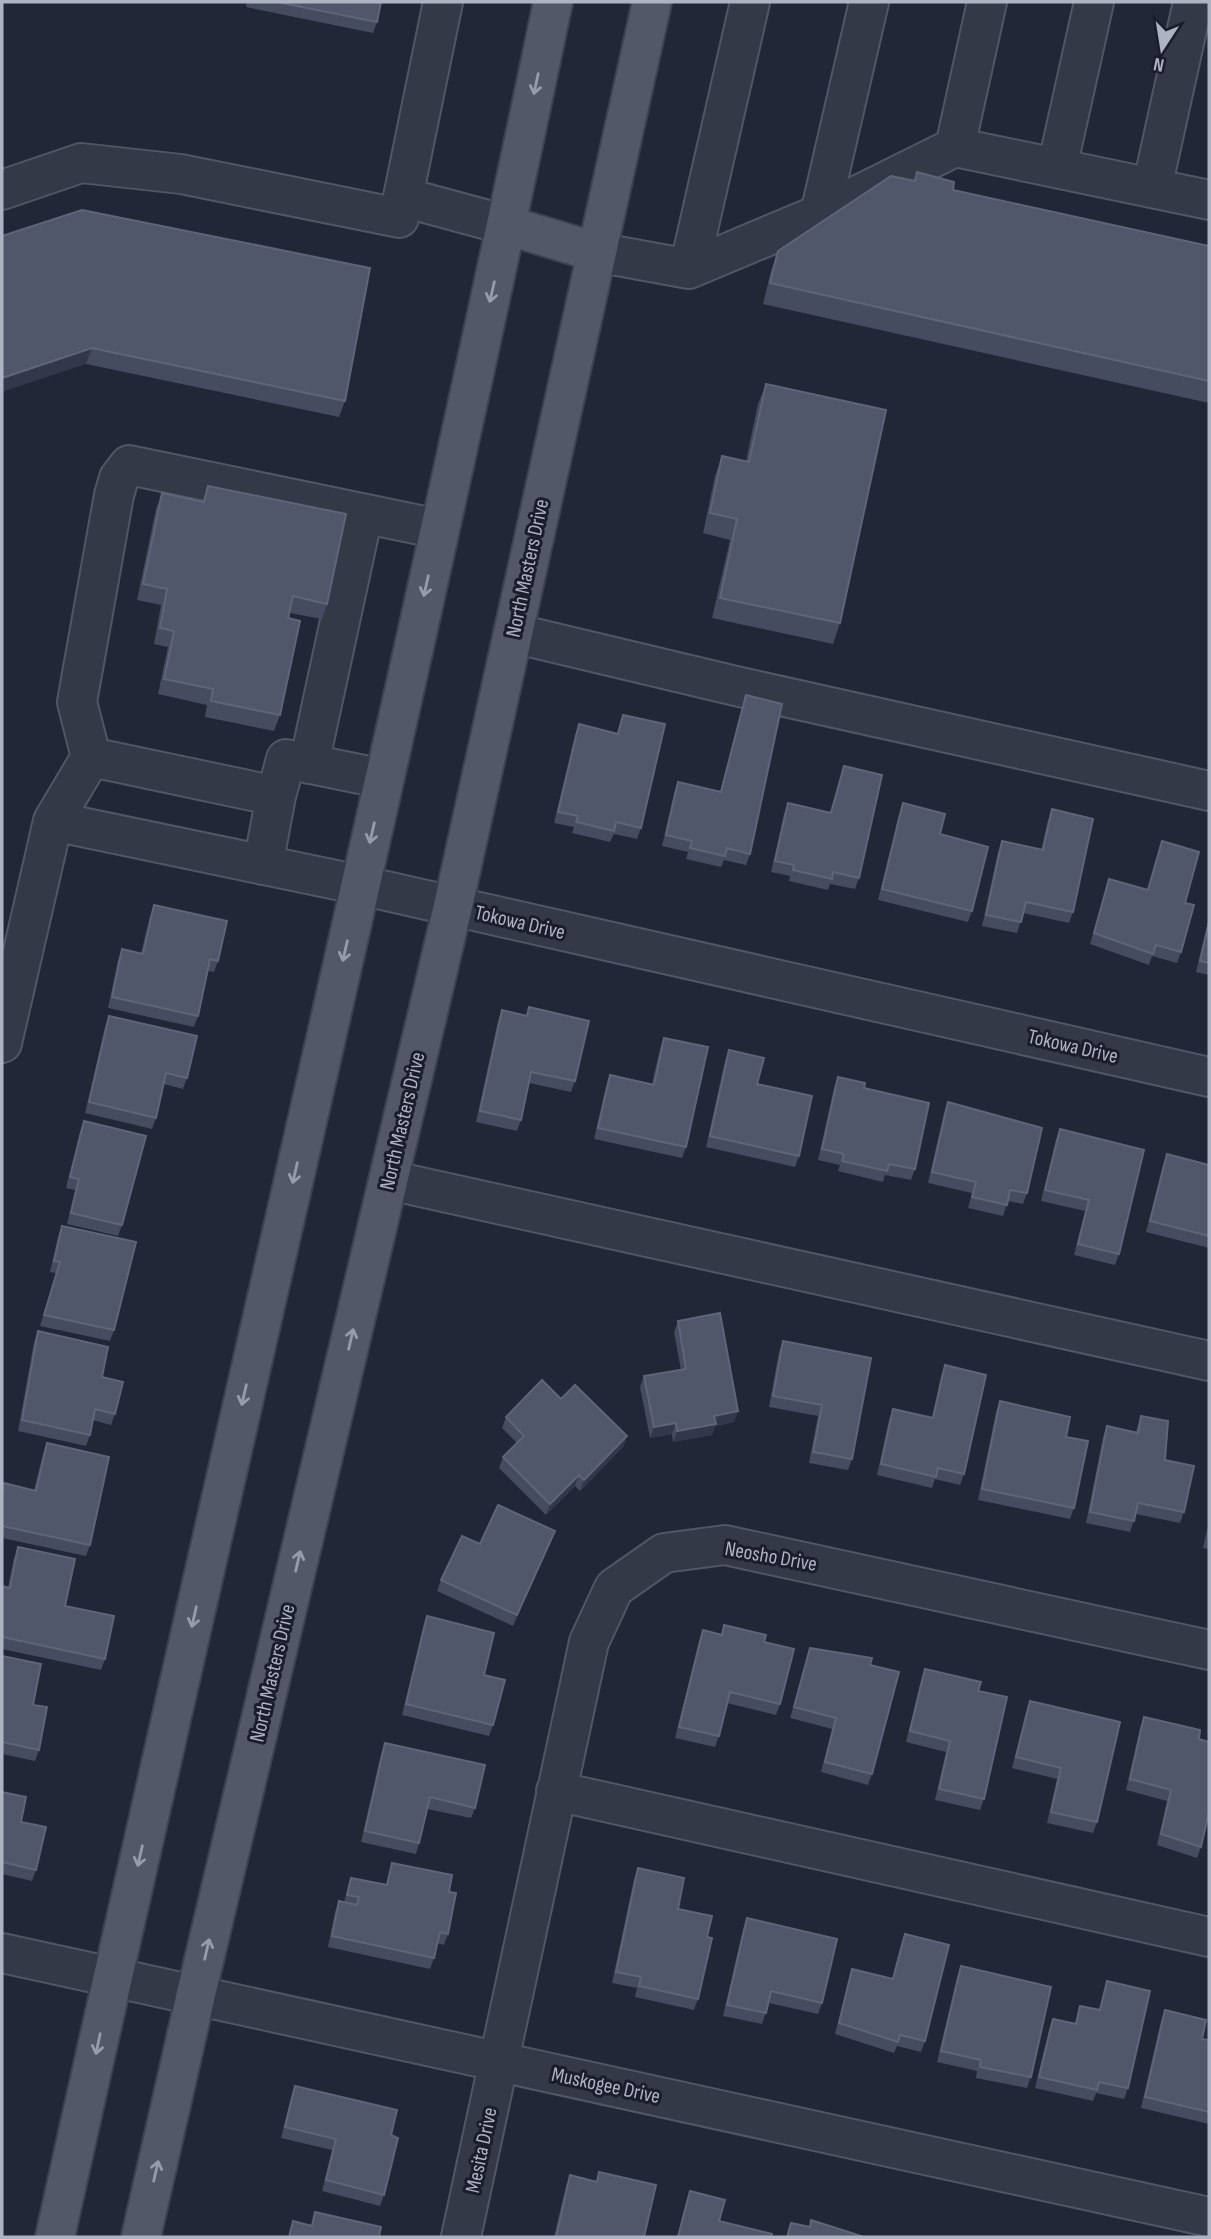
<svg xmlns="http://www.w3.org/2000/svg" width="1211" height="2239" viewBox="0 0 1211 2239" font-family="'Sofia Sans Condensed',sans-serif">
	<rect width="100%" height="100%" fill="#212737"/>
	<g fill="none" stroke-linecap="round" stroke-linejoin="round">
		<g stroke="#515665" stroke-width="42">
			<path id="minor" d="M955,147l32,-145
				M1057,168l37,-166
				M1152,188l41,-186
				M2,190l79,-27 100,11 218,44 4,-21 103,28
				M403,197l40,-195
				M820,214l49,-212
				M596,252l93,17 131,-55 135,-67 254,53
				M689,269l61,-267
				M513,633l227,54 469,104
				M91,757l185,39 10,-37 98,20
				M309,764l54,-249
				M53,821l38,-64 -14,-55 37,-207 5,-17 10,-13 310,64
				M263,865l13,-69
				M2,1043l51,-222 307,64 849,192
				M389,1180l820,181
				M556,1791l653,146
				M2,1953l1207,264
				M461,2237l128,-595 25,-54 50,-35 61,-8 484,105"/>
		</g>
		<g stroke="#3d4251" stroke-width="42">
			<path id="major" d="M506,225l90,27
				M55,2237c164,-745 343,-1488 498,-2235
				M141,2237l55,-243 257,-1088 199,-904"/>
		</g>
		<use href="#minor" stroke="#343947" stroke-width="38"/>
		<use href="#major" stroke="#525867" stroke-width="38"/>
	</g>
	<path fill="#454c5f" d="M247,2h134l-4,20 -4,11 -127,-26z
		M917,172l36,18 256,56v157l-446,-99 8,-33 7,-20 136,-70z
		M2,236l343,165 -6,16 -253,-53z
		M766,384l74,239 -7,21 -121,-26 18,-78 -27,-7 12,-57 7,-20 24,5 12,-57z
		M208,486l119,118 -5,15 -32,-6 -10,102 -6,16 -69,-14 2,-12 -49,-11 10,-47 -14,-3 7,-39 -24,-5 19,-91 6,-16 40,9z
		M746,695l4,159 -4,11 -22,-5 -3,7 -35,-8 2,-7 -26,-6 12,-53 4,-11 42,10 22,-86z
		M623,715l18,113 -4,11 -23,-5 -4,8 -38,-9 2,-6 -20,-4 21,-88 4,-11 38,9z
		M844,766l15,112 -4,11 -25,-5 -2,6 -39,-9 1,-5 -19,-4 13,-58 4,-11 42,9z
		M903,803l37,31 32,77 -4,11 -90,-22 21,-86z
		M1052,809l21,103 -4,11 -46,-10 -6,20 -35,-7 16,-74 4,-11 39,9 7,-30z
		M1162,841l23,62 -4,49 -4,11 -25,-7 -3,9 -59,-21 19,-65 38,11z
		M154,905l64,56 -4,11 -6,-1 -10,45 -4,11 -86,-19 10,-48 4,-11 19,4 9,-37z
		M1209,917v58l-13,-3z
		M529,1007l46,74 -4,11 -42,-9 -8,37 -4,11 -41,-9 22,-101 4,-11 24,5z
		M109,1016l78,62 -4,11 -19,-5 -8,34 -4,11 -67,-16 20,-86z
		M664,1038l22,109 -4,11 -88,-19 12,-53 4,-11 42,9 8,-35z
		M729,1050l28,34 42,72 -4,11 -89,-20 19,-86z
		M838,1077l26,11 51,81 -4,11 -26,-5 -2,7 -45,-11 2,-6 -22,-5 16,-72z
		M948,1102l79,91 -4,11 -15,-3 -5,15 -35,-8 4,-15 -44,-10 16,-70z
		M84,1121l38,104 -4,11 -51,-12 8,-34 -9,-2 14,-56z
		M1060,1129l59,125 -4,11 -41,-10 11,-44 -44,-10 15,-61z
		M1167,1154l42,11v83l-63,-16 17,-67z
		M62,1226l52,104 -4,11 -70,-15 16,-53 -6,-1 8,-35z
		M678,1321l60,90 -4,11 -19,4 -3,9 -39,7 -1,-8 -22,4 -10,-51 4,-11 37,-6 -7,-38z
		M38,1331l64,46 13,37 -4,11 -18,-5 -3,15 -4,11 -68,-15 16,-89z
		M783,1341l88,17 -19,101 -4,11 -39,-7 9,-47 -49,-9 10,-55z
		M945,1365l19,109 -4,11 -25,-6 -3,9 -55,-13 12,-55 4,-11 39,9 9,-42z
		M561,1399l66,37 -4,11 -43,44 -5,-5 -29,29 -47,-47 4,-11 14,-14 -15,-15 4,-11z
		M1000,1401l66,36 8,71 -4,11 -92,-19 18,-88z
		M1141,1416l24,44 19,52 -4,11 -44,-9 -6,18 -44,-9 17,-86 4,-11 29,6z
		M47,1443l43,102 -4,11 -84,-18v-49l2,-6 30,7 9,-36z
		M1209,1522v27l-6,-1z
		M555,1531l-42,95 -76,-35 4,-11 39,-36z
		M18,1547l47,59 40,53 -4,11 -99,-21v-63l6,1 6,-29z
		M427,1616l57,59 9,50 -4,11 -87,-21 21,-88z
		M724,1625l40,17 16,62 -4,11 -49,-12 -8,33 -4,11 -40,-9 24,-97 4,-11 18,4z
		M810,1648l60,17 2,109 -4,11 -47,-13 11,-43 -42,-11z
		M2,1656l31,49 6,45 -4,11 -33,-7z
		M925,1669l53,22 6,108 -4,11 -45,-10 11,-48 -40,-10 15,-62z
		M1030,1701l67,121 -4,11 -46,-10 10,-44 -45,-11 14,-56z
		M1144,1717l57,130 -4,11 -40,-13 10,-44 -41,-11 14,-62z
		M385,1743l90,65 -4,10 -44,-9 -8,34 -3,11 -55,-12 20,-88z
		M2,1792l19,30 15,48 -4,11 -30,-7z
		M392,1863l57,29 -1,42 -4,11 -7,-2 -3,15 -4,11 -102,-22 7,-35 4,-11 5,1 7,-24 35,7z
		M638,1868l69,69 -9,62 -4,11 -59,-13 2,-9 -25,-5 22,-104z
		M747,1918l75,85 -4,11 -49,-11 -7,21 -39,-8 20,-87z
		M905,1934l20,107 -4,11 -24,-6 -3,7 -59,-19 14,-54 3,-11 40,10 9,-34z
		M961,1966l70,111 -4,11 -51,-10 1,-7 -40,-9 20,-85z
		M1107,1981l21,107 -4,11 -28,-6 -3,8 -58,-13 14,-58 4,-11 22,5 5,-18 19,4z
		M1165,2010l37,29 7,1v84l-68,-16 20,-87z
		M295,2086l89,109 -4,11 -58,-15 10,-41 -51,-12 10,-41z
		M599,2172l45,65h-90l12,-51 4,-11 26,6z
		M690,2191l29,30 52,16h-94l9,-35z"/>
	<path fill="#32384a" d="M92,348l-6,16 -84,28v-14z
		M738,1411l-4,11 -19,4 -3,9 -39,7 4,-11 37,-15z
		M676,1423l-4,11 -22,4 4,-11z
		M627,1436l-4,11 -43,44 4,-11z
		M579,1475l-4,11 -29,29 4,-11z
		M555,1531l-4,11 -38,84 4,-11z"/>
	<path fill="#50576a" stroke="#5f6578" stroke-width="2" d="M277,2h104l-4,20z
		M917,172l37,10 -1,8 256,56v135l-439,-98 8,-32 113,-75 24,5z
		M82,210l288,58 -25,133 -253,-53 -90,30v-142z
		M766,384l120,26 -46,213 -120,-25 17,-79 -27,-6 12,-57 27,6z
		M208,486l138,28 -19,90 -34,-8 -5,22 12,3 -20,94 -69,-14 2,-12 -49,-10 10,-48 -14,-3 7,-39 -24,-5 19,-91 42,9z
		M746,695l36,9 -32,150 -23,-6 -2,8 -35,-8 2,-7 -26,-6 12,-53 43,10z
		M623,715l42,9 -24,104 -25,-6 -2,9 -38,-9 2,-6 -20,-4 21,-88 39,10z
		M844,766l38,9 -23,103 -26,-6 -1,7 -39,-9 1,-5 -19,-4 13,-58 43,10z
		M903,803l42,11 -5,20 48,13 -16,64 -90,-22z
		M1052,809l41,10 -20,93 -47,-10 -5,20 -35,-7 16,-74 41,9z
		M1162,841l37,11 -14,51 9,2 -13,47 -25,-7 -3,9 -59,-21 15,-54 39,11z
		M154,905l73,16 -9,40 -8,-2 -12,57 -86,-19 10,-48 21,5z
		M1209,922v41l-9,-2z
		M529,1007l60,14 -14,60 -44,-9 -10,48 -41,-9 22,-101 25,6z
		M109,1016l88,20 -10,42 -21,-5 -10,45 -67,-16z
		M664,1038l44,9 -22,100 -88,-19 12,-53 44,10z
		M729,1050l35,8 -7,26 55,12 -13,60 -89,-20z
		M838,1077l27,6 -1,5 65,15 -14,66 -26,-5 -2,7 -45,-10 2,-7 -22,-5z
		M948,1102l94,26 -15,65 -17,-3 -3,15 -35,-8 4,-15 -44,-10z
		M84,1121l62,15 -24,89 -51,-12 8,-34 -9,-2z
		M1060,1129l84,21 -25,104 -41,-10 11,-44 -44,-10z
		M1167,1154l42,11v71l-59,-15z
		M62,1226l74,16 -22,88 -70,-15 16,-53 -6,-1z
		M720,1313l18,98 -24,5 2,8 -39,7 -1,-8 -22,4 -10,-51 42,-7 -8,-48z
		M38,1331l70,16 -6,30 21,5 -8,32 -20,-5 -5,26 -68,-15z
		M783,1341l88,17 -19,101 -39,-7 9,-47 -49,-9z
		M945,1365l41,10 -22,99 -26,-6 -2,9 -55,-13 12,-55 40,9z
		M542,1380l19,19 14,-14 52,51 -43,44 -5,-5 -29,29 -47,-47 21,-21 -18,-19z
		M1000,1401l70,16 -4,20 22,4 -14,67 -92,-19z
		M1141,1416l27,5 -3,39 29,6 -10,46 -46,-9 -4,18 -44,-9 17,-86 31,7z
		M47,1443l62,14 -19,88 -88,-19v-33l2,-10 32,8z
		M498,1505l57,26 -38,84 -76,-35 21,-44 18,8z
		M18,1547l57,12 -10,47 49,10 -9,43 -103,-22v-51l8,2z
		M427,1616l67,17 -10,42 21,5 -12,45 -87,-21z
		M724,1625l42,10 -2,7 30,7 -14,55 -50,-12 -11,44 -40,-9 24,-97 19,5z
		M810,1648l62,10 -2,7 29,7 -27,102 -47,-12 11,-44 -42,-11z
		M2,1656l39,8 -8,41 14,2 -8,43 -37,-8z
		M925,1669l56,13 -3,9 29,6 -23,102 -45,-10 11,-48 -40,-10z
		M1030,1701l90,21 -23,100 -46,-10 10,-44 -45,-11z
		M1144,1717l56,13 -1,9 10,3v70l-8,35 -40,-13 10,-44 -41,-11z
		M385,1743l100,22 -10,43 -45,-11 -11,46 -54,-12z
		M2,1792l24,5 -5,25 25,5 -10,43 -34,-8z
		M392,1863l60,12 -3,17 7,1 -8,41 -8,-2 -6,26 -102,-22 7,-35 18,4 2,-8 -12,-2 4,-17 36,7z
		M638,1868l46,10 -6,31 34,7 -5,21 5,1 -14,61 -59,-13 2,-9 -25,-5z
		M747,1918l90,21 -15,64 -51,-12 -5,22 -39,-8z
		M905,1934l44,11 -24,96 -25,-6 -2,7 -59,-19 13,-54 41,10z
		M961,1966l90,21 -20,90 -51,-10 1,-7 -40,-9z
		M1107,1981l43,10 -22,97 -29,-6 -2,8 -58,-13 14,-58 23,5 4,-18 20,4z
		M1165,2010l41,10 -4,19 7,1v72l-64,-15z
		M295,2086l102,24 -6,25 7,3 -14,57 -58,-15 10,-41 -51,-12z
		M599,2172l57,13 -12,52h-88l14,-62 27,7z
		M690,2191l35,9 -6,21 53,13 -1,3h-93z
		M315,2212l66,15 -2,10h-90l4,-16 19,5z
		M811,2220l53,17h-77l4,-14 19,4z"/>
	<defs><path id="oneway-shaft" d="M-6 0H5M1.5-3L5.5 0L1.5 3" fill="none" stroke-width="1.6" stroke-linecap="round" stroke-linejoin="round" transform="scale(1.75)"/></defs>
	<g stroke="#979cad">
		<use href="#oneway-shaft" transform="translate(536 84) rotate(102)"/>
		<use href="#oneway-shaft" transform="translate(492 292) rotate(103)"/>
		<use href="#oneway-shaft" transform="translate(426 586) rotate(103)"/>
		<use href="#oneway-shaft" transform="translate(372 833) rotate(103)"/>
		<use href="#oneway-shaft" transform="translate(345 951) rotate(103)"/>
		<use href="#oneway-shaft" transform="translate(295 1173) rotate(103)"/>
		<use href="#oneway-shaft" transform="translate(351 1339) rotate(-77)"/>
		<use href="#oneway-shaft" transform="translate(244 1395) rotate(103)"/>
		<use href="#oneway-shaft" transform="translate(298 1561) rotate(-77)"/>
		<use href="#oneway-shaft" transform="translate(194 1617) rotate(103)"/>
		<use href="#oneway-shaft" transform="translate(140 1856) rotate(103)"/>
		<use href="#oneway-shaft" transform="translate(207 1949) rotate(-77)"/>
		<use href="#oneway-shaft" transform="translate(98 2044) rotate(102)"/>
		<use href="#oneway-shaft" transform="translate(156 2171) rotate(-77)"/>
	</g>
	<g text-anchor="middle" stroke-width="6" stroke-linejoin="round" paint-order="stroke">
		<g font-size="21" fill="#aeb3c4" stroke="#1a1e2c">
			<text transform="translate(527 568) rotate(-78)" y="7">North Masters Drive</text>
			<text transform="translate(520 922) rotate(13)" y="7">Tokowa Drive</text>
			<text transform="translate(1073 1046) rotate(13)" y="7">Tokowa Drive</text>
			<text transform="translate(402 1121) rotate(-77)" y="7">North Masters Drive</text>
			<text transform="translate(771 1556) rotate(10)" y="7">Neosho Drive</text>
			<text transform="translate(272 1673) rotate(-77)" y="7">North Masters Drive</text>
			<text transform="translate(606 2085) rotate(12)" y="7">Muskogee Drive</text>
			<text transform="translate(481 2150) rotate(-78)" y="7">Mesita Drive</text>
		</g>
	</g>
	<rect width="1211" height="2239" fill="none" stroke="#aeb3c4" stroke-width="7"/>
	<g transform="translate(1162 49) rotate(192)" stroke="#1a1e2c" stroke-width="5" paint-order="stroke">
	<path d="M0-5L12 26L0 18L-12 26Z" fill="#aeb3c4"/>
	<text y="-10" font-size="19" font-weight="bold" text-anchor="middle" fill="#aeb3c4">N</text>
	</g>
</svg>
